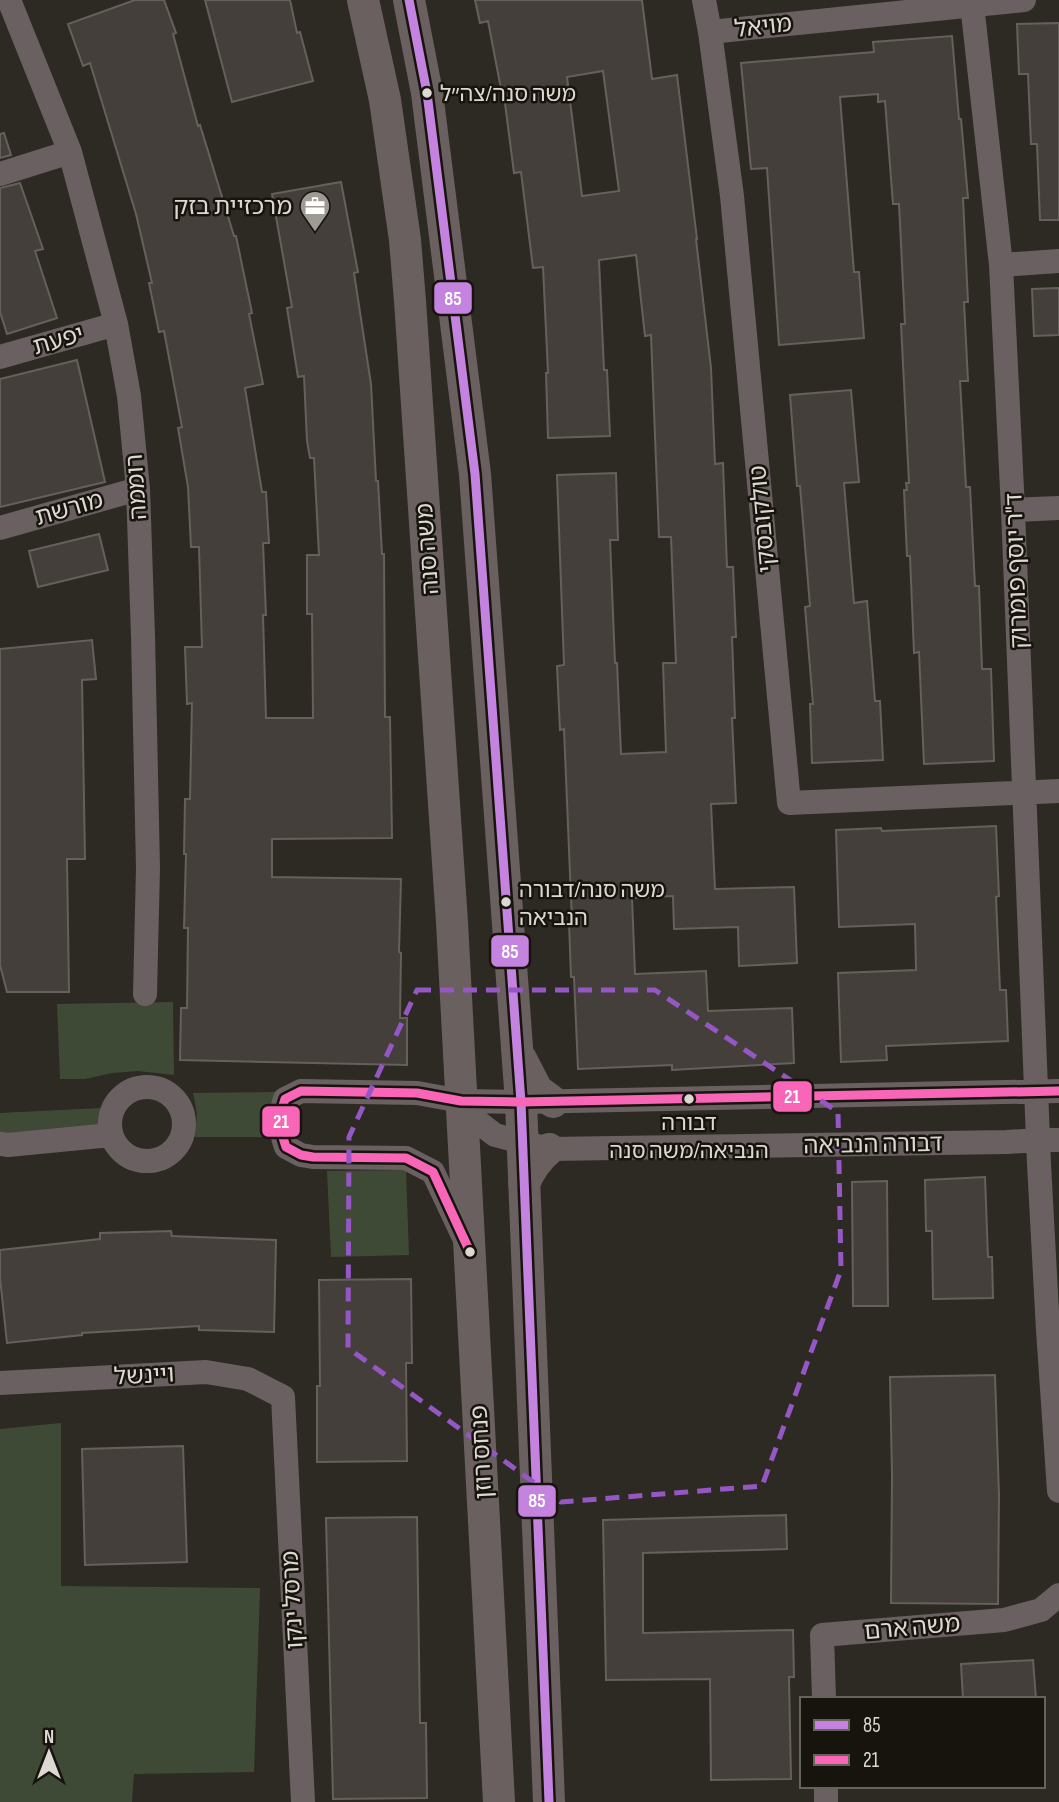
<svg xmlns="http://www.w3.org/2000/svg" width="1059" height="1802" viewBox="0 0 1059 1802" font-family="'Sofia Sans Condensed','Noto Sans Hebrew',sans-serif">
	<rect width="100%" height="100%" fill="#2d2a23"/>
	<path fill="#3f4a36" d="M173,1002l1,73 -36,-4 -26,2 -27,6h-25l-3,-75z
		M275,1092l-2,45h-78l2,-23 -4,-21z
		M101,1108l-2,21 -99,5v-21z
		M406,1170l3,85 -78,2 -4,-86z
		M61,1423v163l199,2 -6,184 -120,2 -2,28h-132v-373z"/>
	<path fill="#443f3b" stroke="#65605b" stroke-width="2" fill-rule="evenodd" d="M135,0h29l12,33 -3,1 25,92 2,-1 34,111h2l16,77 -3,1 14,70 -18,4 17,104h4l3,51h-6l3,72h-3l3,103h47l-1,-104h-5v-59h12l-5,-97h-4l-3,-17 -3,-65 -6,1 -11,-69 5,-1 -20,-113 69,-12 17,90 -4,1 17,111 5,97h2l4,73h2l1,163h5l2,121 -120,1v38l129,2 -2,73 2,1 -1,65h7v47l-227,-5 1,-52h6l1,-80h-4l2,-74h-2l1,-55h5l2,-96 -5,1 -2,-57h17l-3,-100h-8l-3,-60 -10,-59 4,-1 -18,-96 -5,1 -10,-49h3l-16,-69 -46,-151 -7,3 -15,-42z
		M205,0h85l7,33 3,-1 13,49 -81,21z
		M475,0h167l10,79 25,-4 20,164h-1l15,129 4,96 8,-1 4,104h6l3,70h-4l3,81h-3l4,85 -25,1 4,85 79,-2 3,76 -58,3 -1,-39 -64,2 -1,-33 -41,2 3,76 71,-3 2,40 84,-3 2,55 -122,7v-5l-94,4 -4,-92h-3l-2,-55h3l-8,-193 -4,1 -3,-64 7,-1 -7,-190 59,-2 2,67h-8l5,123h2l4,91 45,-2 -3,-89h13l-5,-126h-12l-8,-202 -6,1 -9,-81 -37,5 5,110h3l3,66 -62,2 -2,-65h2l-5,-106 -10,1 -12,-96 -7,1 -11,-85 -2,1 -13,-68 -8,2zM603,71l16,120 -37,5 -15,-119z
		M1059,23v197h-19l-3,-76h-6l-3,-70h-9l-2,-50z
		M952,36l7,83h2l7,79h-5l5,104h-4l4,79h-8l6,106h4l5,99h4l3,83h9l3,92 -70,3 -5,-112 -5,1 -4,-97h-3l-3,-66h3l-1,-7h3l-8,-159h4l-6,-120h-6l-8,-103 -7,1v-8l-38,3 14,175h5l5,66 -85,7 -12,-177 -16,1 -10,-106 133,-11 -1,-10z
		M4,133l7,22 -11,3v-24z
		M20,183l23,66 -8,2 22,67 -50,16 -7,-22v-124z
		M1059,288v47l-25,1 -2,-47z
		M77,360l28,122 -105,25v-128z
		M851,390l8,92 -15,1 10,120 13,-2 8,100h5l3,59 -71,3 -2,-59h3l-8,-97 5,-1 -10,-120h-3l-7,-91z
		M99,534l9,36 -70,17 -9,-36z
		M92,640l4,39 -14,1 3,179h-18l2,133h-62l-7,-27v-316z
		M996,826l3,70 -3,1 4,93h6l2,51 -122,5 1,14 -46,2 -3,-89 78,-3 -1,-46 -76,3 -3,-97 45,-2 1,3z
		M985,1177l3,80h4l1,41 -60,1 -1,-68h-6l-1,-51z
		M887,1181l1,125h-35l-1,-124z
		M171,1231l1,5 104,4 -2,92 -75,-2v-4l-117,7v2l-75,8 -7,-65v-28l100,-11v-6z
		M411,1279l1,84h-6l1,98 -90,1v-76h3l-1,-106z
		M995,1375l4,120 -1,109 -107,-1 1,-128 -2,-98z
		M183,1446l4,116 -102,3 -3,-116z
		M786,1515l1,34 -144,4v80l150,-3 1,47h-5l2,102 -80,1 -1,-101 -104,1 -3,-160z
		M417,1517l3,206h6l1,75 -94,1 -7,-281z
		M1033,1660l3,39h-73l-2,-35z"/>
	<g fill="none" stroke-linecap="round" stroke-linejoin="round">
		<path stroke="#6a6062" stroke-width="24" d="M9,0l61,152 46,172 13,72 9,93 5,147 5,232 -3,126
			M704,0l6,32 22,164 57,607 270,-12
			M972,4l29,261 12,245 26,654 9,166 11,161
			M710,32l314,-32
			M0,174l70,-22
			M1001,265l58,-4
			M0,357l116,-33
			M1013,510l46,-2
			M0,528l138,-39
			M110 1124a37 37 0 1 1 74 0a37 37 0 1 1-74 0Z
			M461,1101l13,18 21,16 54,14 458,-7 32,-2h20
			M0,1144l8,1 103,-10
			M466,1242l-33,-70 -27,-14 -93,-1 -12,-2 -15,-8c-6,-17 -7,-31 -1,-48l16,-8 116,2 44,8 60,1 538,-11
			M0,1383l206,-11 42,7 35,18 20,405
			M824,1699l-2,-64 182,-15 37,-10 18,-15
			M826,1786v16"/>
		<path stroke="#6a6060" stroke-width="32" d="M363,0l22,100 20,140 5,61 42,621 47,880
			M409,0l18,93 48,381 46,628 28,700
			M521,1059l16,31 16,12
			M524,1184c6,-15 13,-25 25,-35"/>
		<g stroke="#17140e" stroke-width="14">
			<path id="bus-1" d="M409,0l18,93 48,381 46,628 28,700"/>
		</g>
		<g stroke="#17140e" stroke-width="14">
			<path id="bus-2" d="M470,1252l-37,-80 -27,-14 -93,-1 -12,-2 -15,-8c-6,-17 -7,-31 -1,-48l16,-8 116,2 44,8 60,1 538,-11"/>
		</g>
		<use href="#bus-1" stroke="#c483df" stroke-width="9"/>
		<use href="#bus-2" stroke="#fa66b7" stroke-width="9"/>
	</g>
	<path fill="none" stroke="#9457c4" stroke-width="5" stroke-dasharray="14 9" stroke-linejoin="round" d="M417,990h238l183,122 3,158 -79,216 -201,16 -213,-154 1,-211z"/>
	<defs>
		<g id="office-pin" transform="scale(1.575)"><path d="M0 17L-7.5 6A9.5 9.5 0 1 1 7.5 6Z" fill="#9f9b94" stroke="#17140e"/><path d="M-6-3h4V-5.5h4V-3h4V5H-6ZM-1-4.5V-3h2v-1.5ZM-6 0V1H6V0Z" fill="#fff"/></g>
	</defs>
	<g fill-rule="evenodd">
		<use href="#office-pin" x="315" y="206"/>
	</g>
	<g fill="#ddd8d1" stroke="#17140e" stroke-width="2.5">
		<circle cx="427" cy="93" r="6"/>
		<circle cx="506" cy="902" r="6"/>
		<circle cx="689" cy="1099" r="6"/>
		<circle cx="470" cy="1252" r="6"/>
	</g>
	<g text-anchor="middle" stroke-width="5" stroke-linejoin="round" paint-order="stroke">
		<g font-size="22" fill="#ddd8d1" stroke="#17140e" text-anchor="start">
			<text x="440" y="101">משה סנה/צה״ל</text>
			<text x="519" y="897">משה סנה/דבורה<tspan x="519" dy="28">הנביאה</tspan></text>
			<text x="689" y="1130" text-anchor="middle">דבורה<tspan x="689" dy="28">הנביאה/משה סנה</tspan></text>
		</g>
		<g font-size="24" fill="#ddd8d1" stroke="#17140e">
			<text transform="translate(763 26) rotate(-6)" y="8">מויאל</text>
			<text transform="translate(58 340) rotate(-16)" y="8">יפעת</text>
			<text transform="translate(136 487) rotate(-94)" y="8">רוממה</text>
			<text transform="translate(69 508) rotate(-16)" y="8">מורשת</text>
			<text transform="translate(762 519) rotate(-95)" y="8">טולקובסקי</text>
			<text transform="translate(427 549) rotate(-94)" y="8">משה סנה</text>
			<text transform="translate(1016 571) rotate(-92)" y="8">ד"ר יוסף פומרוק</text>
			<text transform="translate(873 1144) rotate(-1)" y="8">דבורה הנביאה</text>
			<text transform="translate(144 1375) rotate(-3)" y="8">ויינשל</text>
			<text transform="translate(481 1452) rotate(-93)" y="8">פנחס רוזן</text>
			<text transform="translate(292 1600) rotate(-93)" y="8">מרסל ינקו</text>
			<text transform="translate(912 1627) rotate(-5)" y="8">משה ארם</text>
		</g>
		<g font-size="24" fill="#ddd8d1" stroke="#17140e" text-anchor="end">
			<text x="292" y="214">מרכזיית בזק</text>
		</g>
	</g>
	<g stroke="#17140e" stroke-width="2.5">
		<rect x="433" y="281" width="40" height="34" rx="7" fill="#c483df"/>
		<rect x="490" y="934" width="40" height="34" rx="7" fill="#c483df"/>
		<rect x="772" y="1080" width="41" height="33" rx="7" fill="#fa66b7"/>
		<rect x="261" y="1105" width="40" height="33" rx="7" fill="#fa66b7"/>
		<rect x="517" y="1484" width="40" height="34" rx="7" fill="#c483df"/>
	</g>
	<g font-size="19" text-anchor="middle" font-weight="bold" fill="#fff">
		<text x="453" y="305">85</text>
		<text x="510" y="958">85</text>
		<text x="792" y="1103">21</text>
		<text x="281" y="1128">21</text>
		<text x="537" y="1507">85</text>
	</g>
	<rect x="800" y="1697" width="245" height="91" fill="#17140e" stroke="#66625c" stroke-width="2"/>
	<rect x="814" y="1720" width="35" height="10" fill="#c483df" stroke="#66625c" stroke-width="2"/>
	<text x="863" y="1732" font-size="21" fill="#ddd8d1">85</text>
	<rect x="814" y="1755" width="35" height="10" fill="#fa66b7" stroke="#66625c" stroke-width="2"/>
	<text x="863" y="1767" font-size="21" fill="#ddd8d1">21</text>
	<g transform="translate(49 1753)" stroke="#17140e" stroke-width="5" paint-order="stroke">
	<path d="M0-5L12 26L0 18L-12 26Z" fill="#ddd8d1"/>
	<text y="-10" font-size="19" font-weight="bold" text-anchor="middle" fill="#ddd8d1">N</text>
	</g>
</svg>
